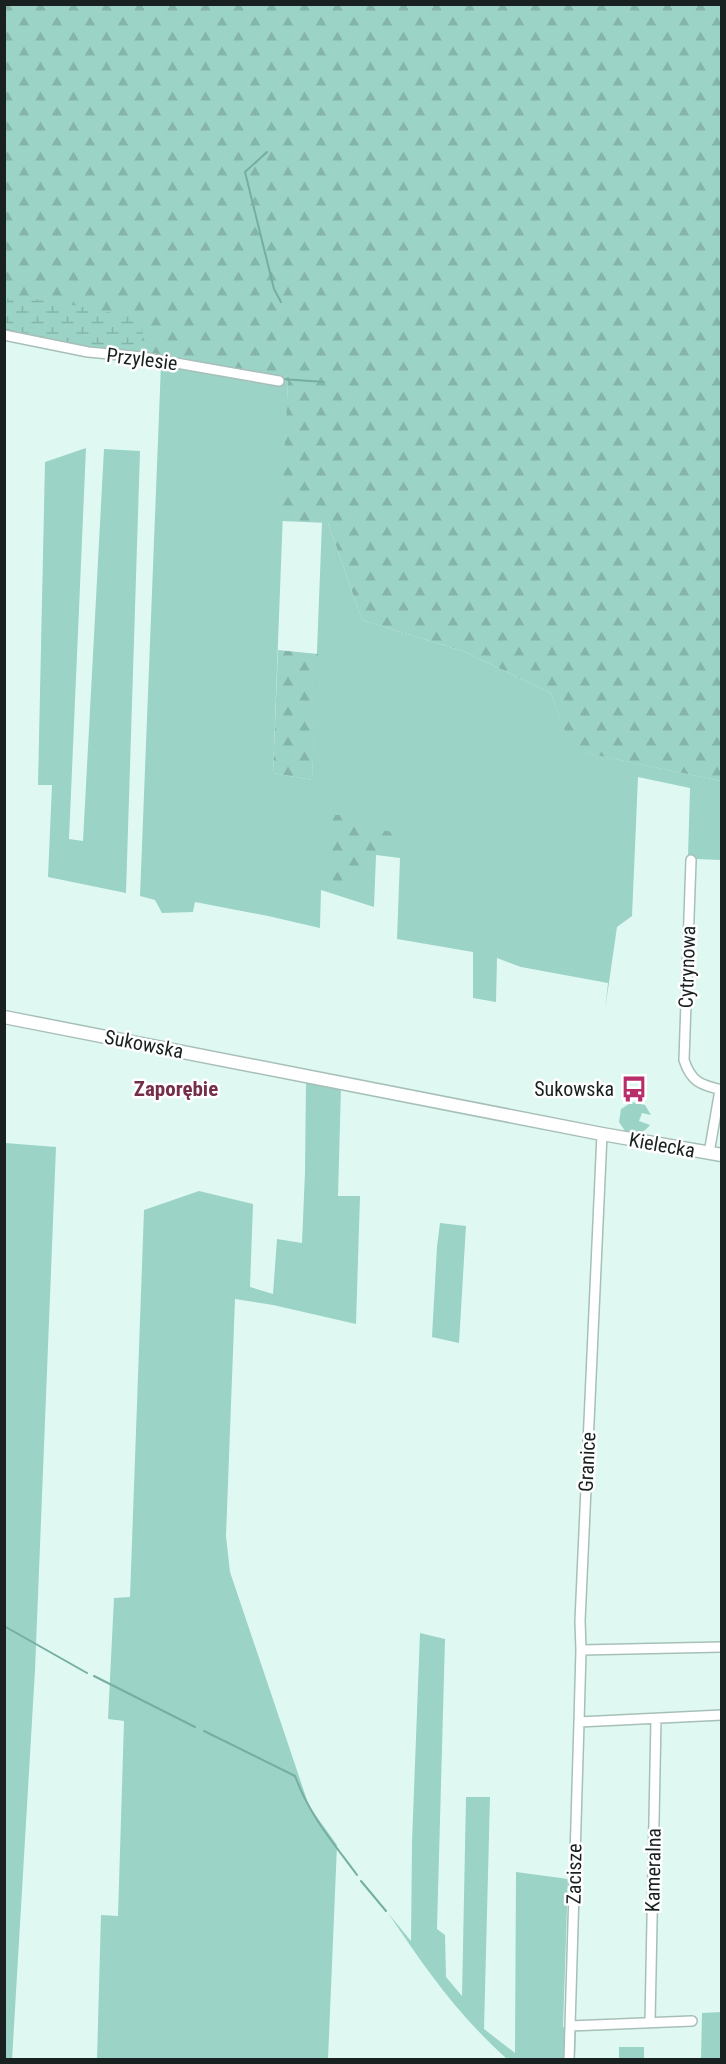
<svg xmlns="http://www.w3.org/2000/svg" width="726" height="2064" viewBox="0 0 726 2064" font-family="'Roboto Condensed',sans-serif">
	<defs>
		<pattern id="forest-firs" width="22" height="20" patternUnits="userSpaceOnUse" patternTransform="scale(1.5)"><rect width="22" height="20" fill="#9bd3c6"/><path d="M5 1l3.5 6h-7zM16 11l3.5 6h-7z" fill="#85b5aa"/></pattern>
		<pattern id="wetland-marsh" width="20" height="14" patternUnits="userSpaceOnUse" patternTransform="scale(1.5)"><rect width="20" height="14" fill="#9bd3c6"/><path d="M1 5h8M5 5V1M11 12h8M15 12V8" fill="none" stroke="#85b5aa"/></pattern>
	</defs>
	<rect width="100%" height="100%" fill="#dff9f2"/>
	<path fill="#9bd3c6" d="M163,359l125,22 -15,392 39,7 10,-258 6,1 34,97 101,31 88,42 19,51 12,8 139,29v79l-25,-1 -8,-3 2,-68 -52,-11 -6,139 -15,11 -12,83 3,-27 -87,-16 -24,-9 -1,44 -23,-4v-46l-76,-13 3,-81 -24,-3 -2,52 -53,-17 -1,38 -52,-12 -73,-14 -2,10 -31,1 -7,-13 -15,-4 21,-532z
		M86,448l-17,391 14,2 21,-392 36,2 -14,442 -78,-16 4,-92h-14l7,-323z
		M306,1079l35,8 -3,109h22l-4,128 -83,-19 -38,-6 -9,237 4,36 79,234 28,39 -9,214 -231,1 4,-145 17,1 6,-195 -16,-2 6,-121 16,-1 14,-387 55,-19 54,13 -3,83 23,7 4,-55 25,4 3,-71z
		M632,1102l13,3 6,10 -9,-2 -3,8 11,4c-7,9 -15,11 -25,6l-6,-9 2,-13z
		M5,1143l51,4 -21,523 -23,390 -8,-1z
		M440,1223l26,3 -7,117 -27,-6 5,-90z
		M420,1633l25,6 -8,290 8,6 1,42 16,19 4,-199h24l-6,232 31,24 1,-181 52,7 -5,148 13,1 -1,31h-68c-50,-45 -82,-91 -119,-146l23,28 1,-99z
		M721,2012v47h-20l1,-46z
		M619,2047h25v12h-25z"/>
	<path fill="url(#forest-firs)" d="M6,5h715v776l-140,-29 -11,-7 -19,-52 -88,-42 -101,-31 -34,-97 -47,-2 7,-140c-95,-17 -189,-31 -283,-49z
		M278,650l40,4 -6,126 -39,-7z
		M333,815h12l8,11 47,7 -3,10c-28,9 -33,15 -47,41l-17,1v-15l-10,-12 8,-15z"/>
	<path fill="url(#wetland-marsh)" d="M8,297l41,3 92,19 2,18 -6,13 -55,-5 -75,-16 -2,-19z"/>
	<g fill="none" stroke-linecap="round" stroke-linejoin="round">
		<path stroke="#76aea1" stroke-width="2" d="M267,152l-22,20 29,117 7,13
			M4,329l13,4
			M282,379l42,3
			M4,1626l83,47
			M94,1676l101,51
			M204,1731l91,45c15,40 37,65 62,99
			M361,1881l25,30"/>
		<g stroke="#a7bfb9" stroke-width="12">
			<path id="street" d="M4,335l84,17 54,5 137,24
				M691,860l-7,200c7,22 17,25 38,30
				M602,1134l-22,487 1,29 141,-3
				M709,1153l11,-63
				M581,1650l-2,72 143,-7
				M650,2022l6,-303
				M570,2026l122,-5
				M569,2060l10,-338"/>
		</g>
		<g stroke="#a7bfb9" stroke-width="15">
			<path id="secondary" d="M4,1017l598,117 120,21"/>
		</g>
		<use href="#street" stroke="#fff" stroke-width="9"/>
		<use href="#secondary" stroke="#fff" stroke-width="12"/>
	</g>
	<defs>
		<g id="bus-bare" transform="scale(2.07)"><path d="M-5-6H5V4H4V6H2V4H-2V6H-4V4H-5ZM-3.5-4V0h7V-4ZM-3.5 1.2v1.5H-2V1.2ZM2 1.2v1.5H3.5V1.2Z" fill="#b82e6a" stroke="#fff" stroke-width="2.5" paint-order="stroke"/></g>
	</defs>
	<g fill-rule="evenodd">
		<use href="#bus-bare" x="634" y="1089"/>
	</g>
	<g text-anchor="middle" stroke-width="5" stroke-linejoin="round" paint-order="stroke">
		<g font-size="20" fill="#18211f" stroke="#fff">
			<text transform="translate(142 359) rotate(7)" y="7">Przylesie</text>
			<text transform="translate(687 967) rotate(-88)" y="7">Cytrynowa</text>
			<text transform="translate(144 1044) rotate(11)" y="7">Sukowska</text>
			<text transform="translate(662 1145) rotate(10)" y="7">Kielecka</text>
			<text transform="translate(587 1462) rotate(-87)" y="7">Granice</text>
			<text transform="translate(653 1870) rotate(-89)" y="7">Kameralna</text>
			<text transform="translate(574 1874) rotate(-89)" y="7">Zacisze</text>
		</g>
		<g font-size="20" fill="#18211f" stroke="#fff" text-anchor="end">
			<text x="614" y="1096">Sukowska</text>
		</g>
		<g font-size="21" font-weight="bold" fill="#732f49" stroke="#fff">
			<text x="176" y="1096">Zaporębie</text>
		</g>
	</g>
	<rect width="726" height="2064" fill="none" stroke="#18211f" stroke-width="12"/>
</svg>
